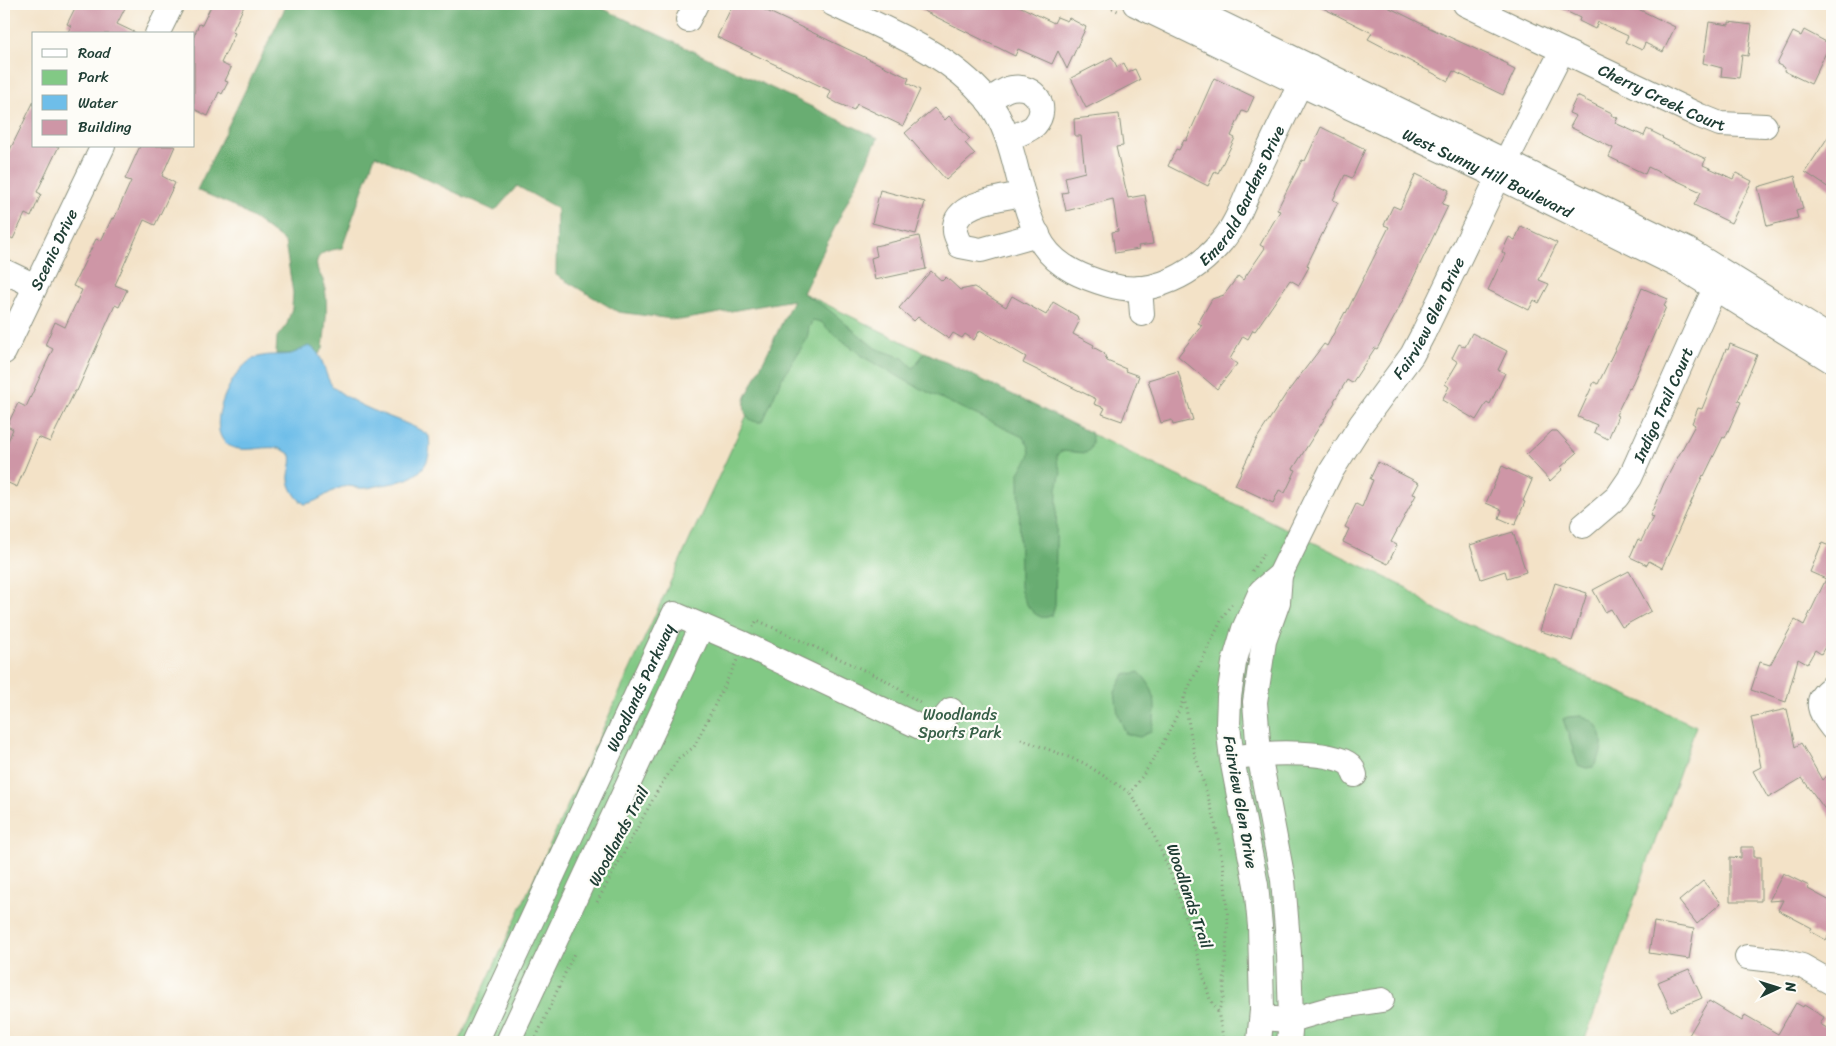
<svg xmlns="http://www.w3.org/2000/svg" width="1836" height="1046" viewBox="0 0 1836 1046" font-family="Sriracha,sans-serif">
	<rect width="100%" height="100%" fill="#fdfcf7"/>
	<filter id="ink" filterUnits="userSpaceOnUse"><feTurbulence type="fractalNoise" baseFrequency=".02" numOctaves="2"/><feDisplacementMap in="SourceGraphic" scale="10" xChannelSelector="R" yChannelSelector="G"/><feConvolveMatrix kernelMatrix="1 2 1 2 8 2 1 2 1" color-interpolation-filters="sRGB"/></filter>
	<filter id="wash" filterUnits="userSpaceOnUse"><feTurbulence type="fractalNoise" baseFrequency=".0096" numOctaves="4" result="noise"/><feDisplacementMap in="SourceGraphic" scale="20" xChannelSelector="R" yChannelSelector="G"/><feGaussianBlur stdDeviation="1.12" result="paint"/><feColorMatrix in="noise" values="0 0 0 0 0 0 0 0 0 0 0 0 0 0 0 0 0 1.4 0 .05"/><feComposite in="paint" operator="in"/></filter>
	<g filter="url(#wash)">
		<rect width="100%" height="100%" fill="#f3e2c7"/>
		<path fill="#82c985" stroke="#50835c" d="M803,293l604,295 27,21 262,117 -112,316h-1125z"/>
		<path fill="#69ad72" stroke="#447553" d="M287,4h306l285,134 -75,155 25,16 47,39 28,10 10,10 12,-16 166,81c2,8 2,15 -5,20l-25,-2 -4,4v6l4,11 -4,16 -2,117 -3,10c-16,10 -30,-15 -32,-28l-1,-114c9,-16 17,-18 4,-36l-104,-49 -54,-30 -35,-27 -9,-9 -8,-2 -4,7 -2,12 -26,41 -17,39 -2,3c-17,1 -20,-12 -16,-25l47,-97 -113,20 -62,-8 -62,-37 1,-67 -40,-22 -22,25 -120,-56 -33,93c-8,2 -19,2 -24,10 -5,10 4,17 6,25 5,21 1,45 -1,66l-5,6 -2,-6 -25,5h-15l1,-17 10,-13 5,-16 1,-15 -8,-51 -29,-22 -24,-15 -35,-15z
			M1139,672c18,17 19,36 12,59l-11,6 -14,-3 -8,-20 -3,-22 9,-17z
			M1581,716c24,5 27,34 12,51l-7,1 -8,-3 -15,-46 5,-2z"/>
		<path fill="#6ebee9" stroke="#467e8e" d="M309,346c18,8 13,34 28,44 18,14 37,21 58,29 12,5 24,9 34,17 5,35 -16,44 -46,49 -8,1 -16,4 -23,3 -4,0 -8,-2 -12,-2 -15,1 -28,16 -43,18 -7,-3 -15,-15 -16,-24 -1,-8 4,-15 2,-25 -3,-2 -7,-5 -10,-6 -16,-5 -38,6 -53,-4 -25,-17 4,-76 25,-86 13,-6 26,-3 38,-5 7,-2 12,-6 18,-8z"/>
		<g id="blocks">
			<path fill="#ce96a6" d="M77,4h50l-10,20 21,10h-71l4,-8 -4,-2z
				M212,4h33l-13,28 3,1 -14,30 10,5 -6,13 3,1 -6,12 -3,-2 -11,24 -14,-7v-73l5,-12 3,1z
				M733,4h19l157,74 -2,5 13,7 -17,36 -46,-22 -3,6 -17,-7 -9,-5 3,-7 -114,-54z
				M910,4h105l39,19 3,-6 10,4 2,-3 17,9 -19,42 -9,-18 -6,13 -34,-15 -3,7z
				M1315,4h67l48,24 78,36 -1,2 8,4 -12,25 -50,-24 -5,10 -80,-42 4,-6z
				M1551,4h77l47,23 -12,25 -18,-9 -3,7 -17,-8 3,-6 -30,-14 -3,7 -16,-8 1,-3z
				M1709,22l20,3v-3l23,3 -4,31 -6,-1 -3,23 -18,-2 1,-8 -19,-5z
				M1804,30l26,14 -19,40 -27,-13 1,-3 -8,-4 16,-32 8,4z
				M1112,57l5,10 7,-4 4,9 7,-3 5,11 -54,28 -15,-30z
				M1214,78l40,19 -7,16 -5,-2 -11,25 4,2 -17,35 -3,-2 -7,15 -40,-20 8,-17 3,1 5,-10 2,1z
				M1577,96l35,17 -1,2 7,3 -3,5 29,13 3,-7 16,8 -1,1 44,21 -3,6 30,14 3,-6 16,8 -21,42 -37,-18 7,-13 -53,-25 -3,7 -36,-17 4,-9 -43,-21 6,-11 -7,-3z
				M34,101v45h25l-22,46 4,2 -10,23 -6,-3 -12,25 -9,-5v-72z
				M934,108l11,12 4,-4 21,23 -5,4 10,11 -29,26 -41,-47z
				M1119,114l4,32 -7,1 12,51 17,-3 8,49 -15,2 1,3 -24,4 -3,-21 6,-1 -5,-32 -47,12 -4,-18 6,-1 -3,-15 20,-5 -4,-36h-6l-1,-17z
				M1321,127l44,22 -13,29 -7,-3 -12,25 5,2 -31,63 2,2 -10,18 -9,-5 -35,51 -2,-1 -5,9 -5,-3 -13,23 7,5 -20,25 -39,-33 24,-31 -4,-2 14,-24 12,-4 14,-19 5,4 22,-32 -5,-3 20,-34 -3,-1 25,-50 3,1z
				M1832,131v59l-27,-18z
				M140,146h35l-13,30 13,7 -20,42 -11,-5 -29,65 12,5 -8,17 -4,-2 -38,86h-2l-25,51 -12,-5 -21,50 -13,-6v-30l9,-22 -6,-3 11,-23 8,4 13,-28 14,-30 -8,-4 10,-23 10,5 17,-37 -9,-4 23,-47 5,2 11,-23 2,1 17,-38 -6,-2z
				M1416,174l33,16 -7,14 6,2 -52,108 -19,35 -2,-1 -23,35 -5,-3 -13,21 1,1 -42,67 3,1 -11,23 -6,-3 -6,13 -38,-18 21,-45 30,-46 38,-50 3,2 18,-34 1,1 43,-86 -5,-2 9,-19 7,3z
				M1795,176l8,33 -7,2 2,7 -31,8 -9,-39z
				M880,190l45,12 -9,32 -44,-11z
				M1521,226l36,17 -18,37 10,4 -10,19 -5,-3 -5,10 -41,-20 17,-36 -3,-2 7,-15 6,3z
				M919,236l7,33 -51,11 -4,-22 6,-2 -2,-10z
				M931,271l11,10 4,-4 14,13 14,-3 32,20 6,-11 34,19 7,-13 24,14 2,6 -6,12 21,11 -1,2 11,6 3,8 19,8 -1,2 14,5 -17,45 -20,-7 3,-6 -11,-4 2,-5 -73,-36 3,-6 -46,-27 -6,10 -9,-6 -3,4 -9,-5 -4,6 -21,-14 -10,-8 -4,4 -15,-13z
				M1642,288l26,11 -4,7 2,1 -36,82 -1,-1 -13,27 2,1 -10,23 -14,-7 3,-7 -19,-8 16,-35 4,2 23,-47z
				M1472,333l35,18 -9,19 7,3 -15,31 -3,-2 -11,18 -34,-20 7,-13 -4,-3 13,-22 -6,-4 7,-14 6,3z
				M1730,344l27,11 -19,46 3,1 -16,36 -2,-1 -19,39 -1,-1 -41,93 -13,-7 -2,4 -17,-8 8,-18 3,2 12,-24 -3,-1 14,-33 31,-58 -3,-2 6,-15 4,1 24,-60 2,1z
				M1178,371l15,49 -20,5 -1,-5 -11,3 -13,-43z
				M1552,431h5l20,22 -16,14 2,2 -13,12 -24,-26z
				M1378,462l41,21 -6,11 3,1 -25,47 6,3 -9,19 -45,-22 6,-13 -4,-2 11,-23 6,3 11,-27 -3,-1z
				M1502,466l30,14 -9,21 2,1 -10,23 -16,-7 3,-8 -16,-7z
				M1513,532l13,40 -19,6 -2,-7 -24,8 -11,-34z
				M1822,543l10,4v87l-11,20 -6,-4 -8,14 -9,-5 -12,43 -35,-12 9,-28 10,3 25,-45 9,5 22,-46 -16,-7z
				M1629,571l22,40 -29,16 -11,-18 -6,3 -12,-22z
				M1555,583l32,10 -15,48 -32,-10z
				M1787,709l8,38 6,-4 21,37 10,-8v47l-30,-41 -34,20 -15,-27 8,-4 -10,-50z
				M1741,847h13v10h7v44h-31v-44l11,1z
				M1783,873l26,13 -1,3 24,13v26l-6,12 -16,-9 2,-3 -34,-18 5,-10 -14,1z
				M1703,881l18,22 -24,21 -18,-23z
				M1654,922l40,7 -5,30 -40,-6z
				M1689,969l13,29 -31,13 -13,-29z
				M1709,1001l33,20 3,-6 33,19 18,-31 7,4 1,-2 20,12 -4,7 12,7v11h-131l-12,-7z"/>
		</g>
	</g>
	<g filter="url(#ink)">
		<use href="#blocks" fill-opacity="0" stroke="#89907e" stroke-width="1"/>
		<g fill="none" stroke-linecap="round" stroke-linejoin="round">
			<g stroke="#89907e" stroke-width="26">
				<g id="minor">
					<path id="s1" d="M833,4c53,26 114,48 153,94 34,42 29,102 57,147 15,23 42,33 66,40 43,13 87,-12 113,-44 14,-16 21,-38 30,-57 19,-39 37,-80 58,-118"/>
					<path id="s2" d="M1135,4l165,80 199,93 182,90 151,94"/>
					<path d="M1181,4l507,246 144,89"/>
					<path id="s3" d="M1465,4l235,112 20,8 45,2"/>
					<path d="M688,20l8,-16"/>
					<path d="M157,34l15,-30"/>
					<path d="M988,101c7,-4 16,-12 24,-13 22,-4 39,19 23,37 -4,5 -21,11 -27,14"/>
					<path d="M1023,194c-20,4 -71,8 -68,37 0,4 4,10 5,15l21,4 57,-16"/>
					<path d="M4,271l31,15"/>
					<path d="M1140,288l2,26"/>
					<path id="s4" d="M4,352l99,-206"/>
					<path id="s5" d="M1583,526l34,-29 13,-19 79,-177 15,-25"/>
					<path d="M1280,575l-2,27 -14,39 -9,61 4,52 24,126 6,74 2,66 -2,22"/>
					<path d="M1832,687c-20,13 -12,26 0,41"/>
					<path d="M1245,756c20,-3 94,-7 107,11 1,3 2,5 3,8"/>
					<path d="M1747,957l35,4 20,5 30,17"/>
					<path d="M1275,1019l16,1 45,-13 46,-7"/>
					<path id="s6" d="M475,1042l199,-428 70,30 176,83h17l14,-17"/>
					<path d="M508,1042l194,-416"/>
					<path id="s7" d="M1259,1042l3,-32 -2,-84 -4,-41 -24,-126 -4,-34 1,-28 5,-34 10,-34 17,-38 19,-16 50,-102 31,-49 51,-69 11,-21 83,-173 56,-110"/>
				</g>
			</g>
			<path stroke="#89907e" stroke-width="3" stroke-dasharray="1 4" stroke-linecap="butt" d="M1103,4l15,7
				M1252,571l14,-20
				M753,627l4,-7 128,60 35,23
				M1184,698c-13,34 -32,66 -54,95 41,63 59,134 80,206l8,12
				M1021,739l63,24 46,30
				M597,902l62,-114 20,-30 15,-11 43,-87
				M534,1042l41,-91
				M1224,1042l-6,-30 5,-12 5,-80 -4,-49 -10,-54 -21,-69 -9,-51 40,-82 9,-13"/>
			<use href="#minor" stroke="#fff" stroke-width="24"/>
		</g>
	</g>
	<g text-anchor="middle" stroke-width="4.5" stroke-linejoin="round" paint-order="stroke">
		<g font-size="16" fill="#1f3d34" stroke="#fdfcf7">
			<text dy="6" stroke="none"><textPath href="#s3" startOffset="218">Cherry Creek Court</textPath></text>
			<text dy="6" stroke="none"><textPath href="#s2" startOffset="391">West Sunny Hill Boulevard</textPath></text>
			<text dy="6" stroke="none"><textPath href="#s1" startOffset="596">Emerald Gardens Drive</textPath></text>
			<text dy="6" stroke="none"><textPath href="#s4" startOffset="114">Scenic Drive</textPath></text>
			<text dy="6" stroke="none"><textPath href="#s7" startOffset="782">Fairview Glen Drive</textPath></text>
			<text dy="6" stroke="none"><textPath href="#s5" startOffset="148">Indigo Trail Court</textPath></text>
			<text dy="6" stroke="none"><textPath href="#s6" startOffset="391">Woodlands Parkway</textPath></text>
			<text transform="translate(1241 802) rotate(80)" y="6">Fairview Glen Drive</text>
			<text transform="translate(618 836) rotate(-62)" y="6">Woodlands Trail</text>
			<text transform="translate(1190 896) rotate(71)" y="6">Woodlands Trail</text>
		</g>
		<g font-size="16" fill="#386048" stroke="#fdfcf7">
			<text x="960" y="720">Woodlands<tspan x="960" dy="18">Sports Park</tspan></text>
		</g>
	</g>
	<rect width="1836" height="1046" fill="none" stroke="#fdfcf7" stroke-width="20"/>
	<rect x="32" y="32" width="162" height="115" fill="#fdfcf7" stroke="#a4b0a9"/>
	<rect x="42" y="49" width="25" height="8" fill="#ffffff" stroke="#a4b0a9"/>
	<text x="78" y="58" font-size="15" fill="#1f3d34">Road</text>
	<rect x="42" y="70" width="25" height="15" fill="#82c985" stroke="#a4b0a9"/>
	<text x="78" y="82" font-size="15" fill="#1f3d34">Park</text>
	<rect x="42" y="95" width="25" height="15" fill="#6ebee9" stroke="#a4b0a9"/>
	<text x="78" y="108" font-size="15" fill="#1f3d34">Water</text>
	<rect x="42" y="120" width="25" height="15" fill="#ce96a6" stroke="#a4b0a9"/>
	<text x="78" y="132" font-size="15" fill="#1f3d34">Building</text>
	<g transform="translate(1778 988) rotate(86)" stroke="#fdfcf7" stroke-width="4" paint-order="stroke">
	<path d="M0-4L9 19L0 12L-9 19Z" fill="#1f3d34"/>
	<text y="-8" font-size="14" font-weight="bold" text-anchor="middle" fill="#1f3d34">N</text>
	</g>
</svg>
